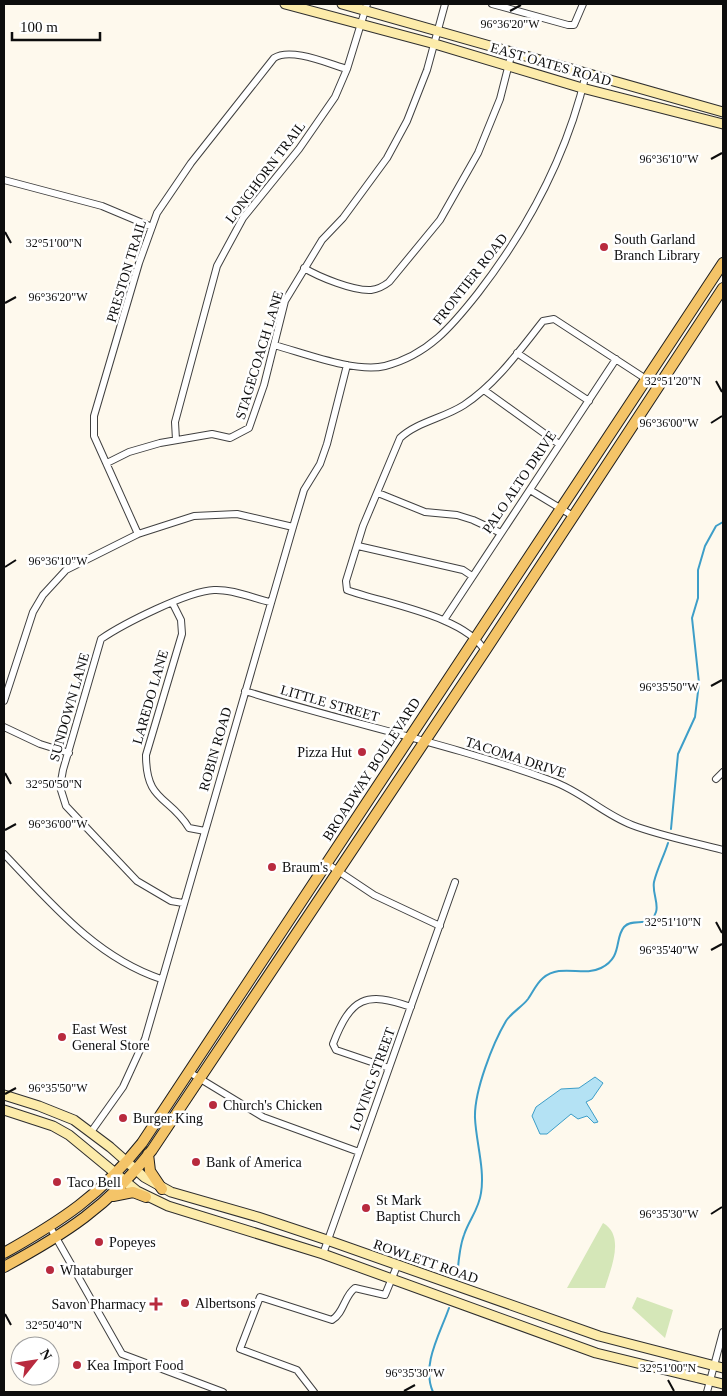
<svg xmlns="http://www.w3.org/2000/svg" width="727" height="1396" viewBox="0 0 727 1396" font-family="Georgia,serif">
	<rect width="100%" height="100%" fill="#fef9ed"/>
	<path fill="#d5e7b8" d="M603,1223c23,13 7,47 2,65h-38z
		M637,1297l36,13 -8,28 -33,-30z"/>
	<path fill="#b4e2f4" stroke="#3d9ec8" d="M595,1077l8,6 -11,16 -6,3 12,20 -4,1 -7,-7 -9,3 -7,-5 -24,20h-7l-8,-18 4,-9 25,-18 18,-1z"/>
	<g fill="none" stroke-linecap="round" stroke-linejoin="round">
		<path stroke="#3d9ec8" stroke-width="2" d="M671,829l7,-75 17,-37 4,-34 -7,-65 6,-20v-28l7,-24 11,-20 7,-4
			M457,1280c1,-15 2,-32 7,-45 5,-15 15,-26 17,-42 4,-24 -5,-51 -6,-75 -1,-27 18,-75 31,-97 6,-9 16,-14 22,-22 5,-7 8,-15 15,-21 18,-15 40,-1 58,-10 22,-11 13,-29 23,-41 9,-10 26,2 32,-15 3,-8 -4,-20 -2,-30 3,-13 10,-26 14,-39
			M433,1392c-12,-27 7,-58 16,-84"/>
		<g stroke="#404040" stroke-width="8">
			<path id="minor" d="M492,4l76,21h6l9,-21
				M4,180l98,26 50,21
				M304,268c15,9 49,23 67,22 7,-1 13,-4 18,-8l51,-62 38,-67 22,-54 12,-47
				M274,345c30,8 81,28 111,21 43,-11 67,-40 93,-73 51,-66 89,-138 108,-219
				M517,353l72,48
				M484,390l75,54
				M176,440l-1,-18 42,-156 26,-48 56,-69 36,-52 12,-28 20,-65
				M107,463l22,-11 31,-9 52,-9 18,4 19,-10 15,-43 21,-84 37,-61 21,-22 44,-60 20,-37 20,-51 18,-66
				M530,490l43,26
				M378,493l47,19 32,3 16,5 28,13
				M138,534l-44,-98v-20l45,-153 18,-50 34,-50 83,-105c17,-11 55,6 73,11
				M358,546l105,24 9,6
				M173,604l8,16 1,14 -36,121c0,48 23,40 43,73l16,3
				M444,620l172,-261
				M485,651c-20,-35 -99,-47 -138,-61l-1,-9 17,-55 37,-88c17,-16 44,-20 64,-33 32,-21 56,-55 79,-84l11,-2 92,60
				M245,691c102,32 207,53 307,90 29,10 51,33 80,44 29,11 61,17 91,25
				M4,701l29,-89 10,-17 23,-25 72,-36 56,-18 43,-2 56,13
				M4,727l36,17 29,9
				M716,779l7,-7
				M4,854c46,48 91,103 157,125
				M326,863l48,32 66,31
				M183,903l-12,-2 -34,-20 -71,-75 -6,-19 3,-17 38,-131c22,-15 87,-48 113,-49 18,-1 39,8 56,12
				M389,1068l-53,-18 -3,-6c18,-47 33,-53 78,-37
				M189,1072l74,45 96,35
				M91,1132l32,-45 22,-48 148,-512 11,-37 16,-26 7,-20 20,-79
				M50,1227l72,127 101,38
				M323,1254l132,-372
				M314,1392l-17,-22 -57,-21 20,-52 72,23c12,-7 12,-24 23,-32l30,7 12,-29
				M707,1392l16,-60"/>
		</g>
		<g stroke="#2f2f2f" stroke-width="11">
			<path id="secondary" d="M285,4l150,40 147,44 141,36
				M342,4l381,108
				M4,1095l35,11 35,14 36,27 34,30 27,15 87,25 69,23 272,96 124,32
				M4,1110l49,16 16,9 68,56 31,15 155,48 273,99 127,31"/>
		</g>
		<g stroke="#1e1e1e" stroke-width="12">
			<path id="primary" d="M148,1154l2,17 12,18
				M113,1196l20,-4 13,5
				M4,1253c57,-32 97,-58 138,-110l581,-880
				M4,1267c61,-33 105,-61 148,-117l333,-499 238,-363"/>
		</g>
		<use href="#minor" stroke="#fff" stroke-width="6"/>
		<use href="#secondary" stroke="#fcebaa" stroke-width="9"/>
		<use href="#primary" stroke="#f4c468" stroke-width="10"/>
	</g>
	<path fill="none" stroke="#0d0d0d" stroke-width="2" d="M510,11l11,-6M711,159l11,-6M5,232l6,11M5,303l11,-6M716,381l6,11M711,423l11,-7M5,567l11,-7M711,686l11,-6M5,773l6,11M5,830l11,-6M716,922l6,11M711,950l11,-6M5,1094l11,-6M711,1214l11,-7M5,1314l6,11M668,1380l6,11M404,1391l11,-6"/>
	<g fill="#b82a3e" stroke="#fff" stroke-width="2">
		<circle cx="604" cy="247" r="5"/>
		<circle cx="362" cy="752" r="5"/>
		<circle cx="272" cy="867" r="5"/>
		<circle cx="62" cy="1037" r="5"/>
		<circle cx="213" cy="1105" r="5"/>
		<circle cx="123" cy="1118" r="5"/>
		<circle cx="196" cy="1162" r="5"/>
		<circle cx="57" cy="1182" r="5"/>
		<circle cx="366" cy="1208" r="5"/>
		<circle cx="99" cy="1242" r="5"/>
		<circle cx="50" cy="1270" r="5"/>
		<circle cx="185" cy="1303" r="5"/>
		<path d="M153.5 1296.5h5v5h5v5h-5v5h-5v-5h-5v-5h5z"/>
		<circle cx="77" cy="1365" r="5"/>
	</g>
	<g text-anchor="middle" stroke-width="5" stroke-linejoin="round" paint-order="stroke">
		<g font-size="14" fill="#0d0d0d" stroke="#fff">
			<text transform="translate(551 64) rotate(16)" y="5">EAST OATES ROAD</text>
			<text transform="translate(265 172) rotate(-53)" y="5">LONGHORN TRAIL</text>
			<text transform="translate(126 271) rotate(-73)" y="5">PRESTON TRAIL</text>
			<text transform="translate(470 279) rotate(-52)" y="5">FRONTIER ROAD</text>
			<text transform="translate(259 355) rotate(-73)" y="5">STAGECOACH LANE</text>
			<text transform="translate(519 482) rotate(-56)" y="5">PALO ALTO DRIVE</text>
			<text transform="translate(150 697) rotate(-74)" y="5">LAREDO LANE</text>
			<text transform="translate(330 703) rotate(16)" y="5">LITTLE STREET</text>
			<text transform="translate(69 707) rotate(-74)" y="5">SUNDOWN LANE</text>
			<text transform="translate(215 749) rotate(-74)" y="5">ROBIN ROAD</text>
			<text transform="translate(516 757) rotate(18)" y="5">TACOMA DRIVE</text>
			<text transform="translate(371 769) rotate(-57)" y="5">BROADWAY BOULEVARD</text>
			<text transform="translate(372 1079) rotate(-70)" y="5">LOVING STREET</text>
			<text transform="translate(426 1261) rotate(19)" y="5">ROWLETT ROAD</text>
		</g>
		<g font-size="14" fill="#0d0d0d" stroke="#fff" text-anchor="start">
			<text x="614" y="244">South Garland<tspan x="614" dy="16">Branch Library</tspan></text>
			<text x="352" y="757" text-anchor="end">Pizza Hut</text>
			<text x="282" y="872">Braum's</text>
			<text x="72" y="1034">East West<tspan x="72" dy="16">General Store</tspan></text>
			<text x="223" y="1110">Church's Chicken</text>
			<text x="133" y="1123">Burger King</text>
			<text x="206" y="1167">Bank of America</text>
			<text x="67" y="1187">Taco Bell</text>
			<text x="376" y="1205">St Mark<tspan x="376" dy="16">Baptist Church</tspan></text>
			<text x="109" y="1247">Popeyes</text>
			<text x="60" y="1275">Whataburger</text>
			<text x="195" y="1308">Albertsons</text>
			<text x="146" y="1309" text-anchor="end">Savon Pharmacy</text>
			<text x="87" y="1370">Kea Import Food</text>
		</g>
	</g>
	<g font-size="12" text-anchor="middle" fill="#0d0d0d" stroke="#fff" stroke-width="5" stroke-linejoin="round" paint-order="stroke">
		<text x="510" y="28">96°36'20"W</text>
		<text x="669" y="163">96°36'10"W</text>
		<text x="54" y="247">32°51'00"N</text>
		<text x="58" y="301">96°36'20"W</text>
		<text x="673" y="385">32°51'20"N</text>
		<text x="669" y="427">96°36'00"W</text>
		<text x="58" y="565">96°36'10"W</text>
		<text x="669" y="691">96°35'50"W</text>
		<text x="54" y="788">32°50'50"N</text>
		<text x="58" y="828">96°36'00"W</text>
		<text x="673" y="926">32°51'10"N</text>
		<text x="669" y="954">96°35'40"W</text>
		<text x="58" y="1092">96°35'50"W</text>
		<text x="669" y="1218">96°35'30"W</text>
		<text x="54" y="1329">32°50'40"N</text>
		<text x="668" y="1372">32°51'00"N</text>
		<text x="415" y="1377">96°35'30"W</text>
	</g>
	<rect width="727" height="1396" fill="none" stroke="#0d0d0d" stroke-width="10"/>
	<g transform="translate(35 1361) rotate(60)"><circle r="24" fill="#ffffff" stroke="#9e9e9e"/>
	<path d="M0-4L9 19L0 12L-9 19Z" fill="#b82a3e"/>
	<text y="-8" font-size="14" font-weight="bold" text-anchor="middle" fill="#0d0d0d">N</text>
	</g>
	<path d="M12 32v8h88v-8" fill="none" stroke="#0d0d0d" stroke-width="2.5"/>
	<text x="20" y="32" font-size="15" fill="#0d0d0d" stroke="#ffffff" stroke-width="4" paint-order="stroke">100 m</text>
</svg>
